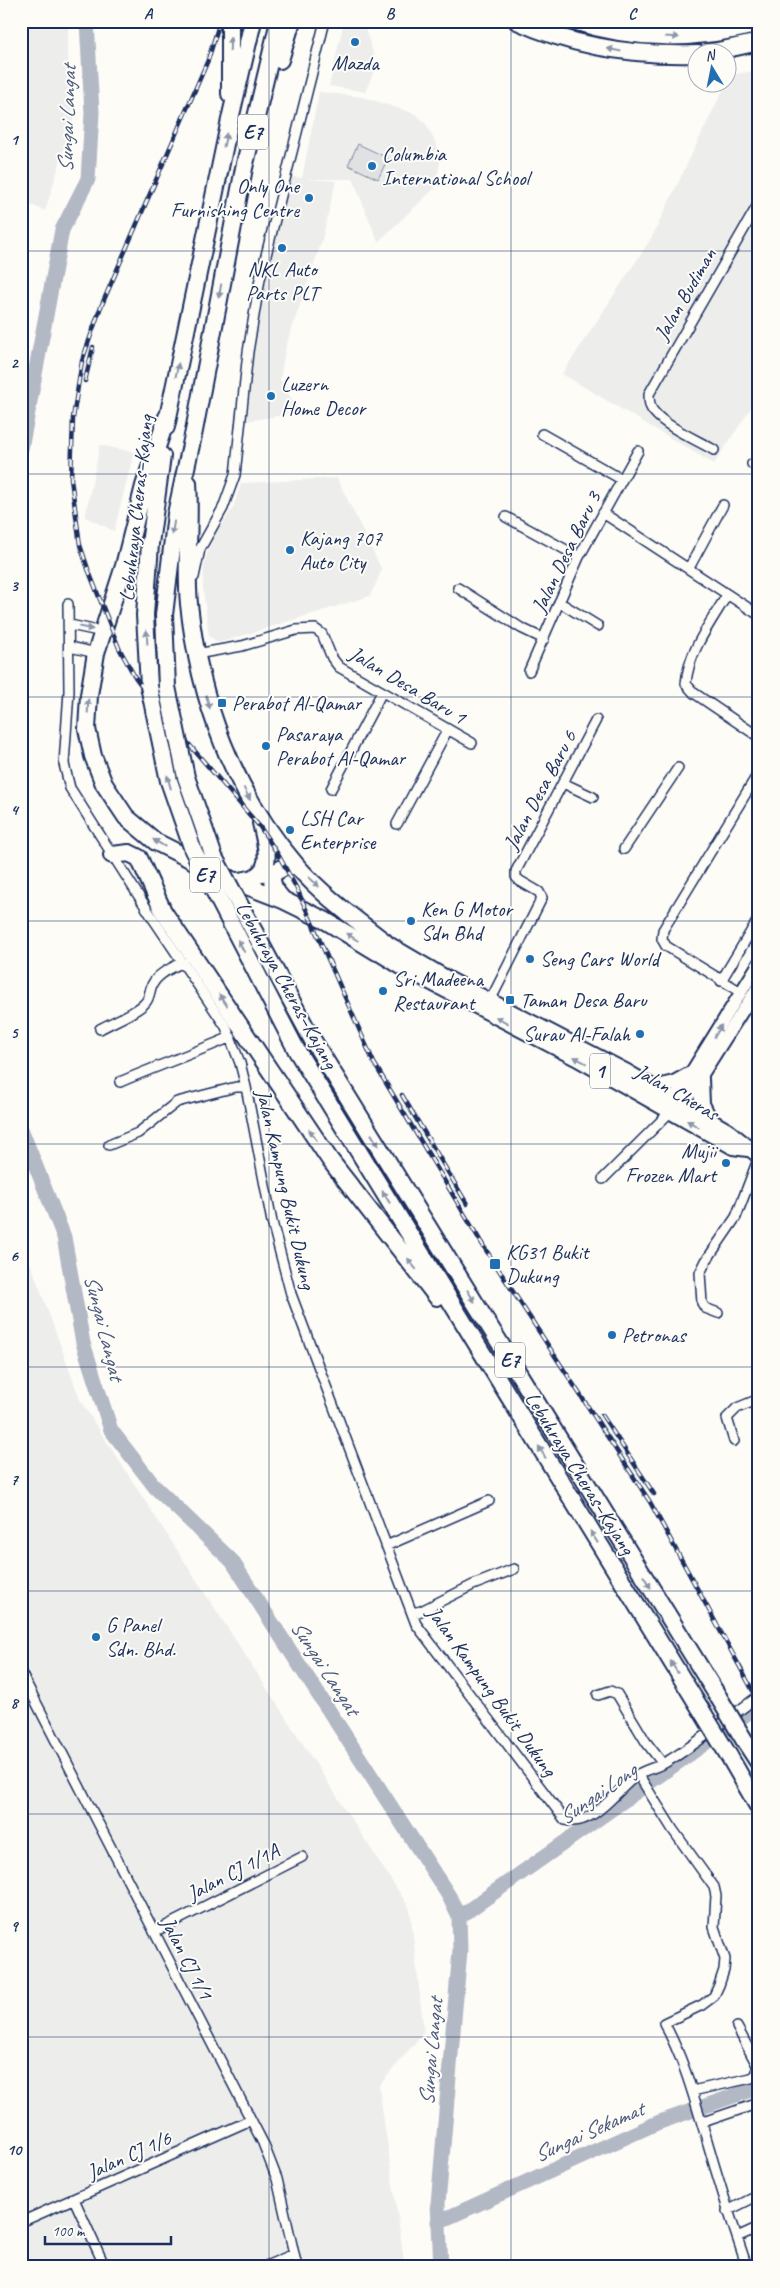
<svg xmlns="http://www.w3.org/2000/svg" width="780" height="2288" viewBox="0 0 780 2288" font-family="Caveat,sans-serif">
	<rect width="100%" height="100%" fill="#fdfcf7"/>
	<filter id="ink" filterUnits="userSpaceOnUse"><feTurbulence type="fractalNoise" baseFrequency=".02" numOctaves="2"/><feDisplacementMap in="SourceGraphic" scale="10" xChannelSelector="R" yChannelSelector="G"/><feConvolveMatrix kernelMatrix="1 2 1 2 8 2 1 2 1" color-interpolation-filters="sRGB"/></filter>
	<g filter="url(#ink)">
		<path fill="#edeeec" d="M21,21h48l-2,26 7,70 -29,94 -24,-10z
			M344,21l19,1 14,43 -12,27 -36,-6z
			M759,70v279l-8,12 8,5v30l-45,68 -152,-90 90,-137 78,-162z
			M319,92l44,5 53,17 10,10 15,30 -5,33 -58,55 -25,-63h-47l30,2 -14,59 -36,106 -6,33 18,31 -19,4v2l-32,5 9,-91 9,-51 27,-102 10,1z
			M100,445l34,7 -20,79 -29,-14z
			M337,478l45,92 -12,26 -151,47 -10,-7 -6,-48 1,-25 9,-26 20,-29 8,-25z
			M21,1237l60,165 329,507 14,123 -45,54 26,181h-384z"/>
		<path fill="#e0e1e3" stroke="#7e88a0" d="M358,144l30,14 -10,21 -30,-14z"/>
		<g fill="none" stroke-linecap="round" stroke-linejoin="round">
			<path stroke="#b3b8c5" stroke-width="15" d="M21,449l41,-219 26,-51 4,-66 -5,-92
				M21,1129l43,108 19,106 28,87 44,57 77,74 217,335 10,21 1,33 -22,254 3,63
				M459,1917l300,-212
				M438,2222l219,-99 102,-36"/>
			<g stroke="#1b2f5e" stroke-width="12">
				<path id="minor" d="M542,434l79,45
					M714,450c-17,-10 -48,-23 -60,-38 -5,-5 -5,-12 -5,-18l110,-191
					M752,464l7,4
					M603,513l156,102
					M506,517l73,40
					M689,568l34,-63
					M194,577l6,-28 23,-41 12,-33 13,-123 12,-73 65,-258
					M458,588l63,40 23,11
					M727,595c-16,27 -39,57 -41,89l8,9 65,44
					M559,602l39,24
					M68,604l1,87 -5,73 6,24 84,132 72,107 14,36 6,24 26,135 19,72 125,330 149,196c28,8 52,-31 72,-45 9,-6 22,-8 31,-14 32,-19 61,-44 91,-65
					M70,625l33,7
					M70,647l26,6
					M196,654l46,-8 54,-16 19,-1 7,5 10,24 7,9 133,76
					M529,671l50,-114 59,-106
					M563,783l30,14
					M331,789l51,-97
					M397,824l51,-95
					M624,849l54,-81
					M721,981l38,-63
					M741,992l-75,-46 -4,-7 1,-9 96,-158
					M490,1001l52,-103 -3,-6 -19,-11 -4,-4v-6l80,-151
					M100,1029c12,-7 36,-16 45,-26 5,-5 4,-11 7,-18 6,-12 20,-17 31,-23
					M120,1082c37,-16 74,-29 111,-45
					M109,1145l29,-12 39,-31 59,-15h10
					M603,1179l68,-68
					M718,1313l-13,-5 -3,-5 -2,-30 6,-12 30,-44 23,-60
					M734,1441l-7,-23 10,-10 22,-9
					M386,1546l103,-45
					M412,1613l9,-2 52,-26 41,-16
					M21,1673l242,470 14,36 20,88
					M598,1695l12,-4 7,3 29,48 17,22
					M638,1774l35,56 41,57 2,9 -2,31 11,32 -1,11 -5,15 -5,11 -12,9 -38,18c20,36 30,75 42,114 12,42 25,83 39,124
					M154,1932l148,-75
					M737,2027l20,38v9
					M692,2091l59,-13 8,-5
					M703,2122l56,-19
					M74,2199l31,68
					M727,2211l32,-16
					M21,2222l230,-102
					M737,2237l22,-10
					M264,2267l30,-13"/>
			</g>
			<g stroke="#1b2f5e" stroke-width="15">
				<path id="tertiary" d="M672,1107l2,-7 85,-137
					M677,1108l6,-3 76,-120"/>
			</g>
			<g stroke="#1b2f5e" stroke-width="18">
				<path id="primary" d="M385,942l63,37 179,93 101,59 31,25
					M377,952l26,16 173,90 157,89 15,2
					M701,1078l1,26 9,18
					M654,1088l20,-5 18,-10"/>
			</g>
			<g stroke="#1b2f5e" stroke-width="20">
				<path id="motorway" d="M517,21c57,26 119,35 181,33
					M573,21c63,20 122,20 186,3
					M713,52l46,-10
					M280,60l12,-39
					M230,94v-73
					M167,417l-23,69 -20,80 -28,87 -7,42 -2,34 6,27 11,28 22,33 30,25 78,39 49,19 43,21 51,31
					M166,427l65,-312 22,-94
					M188,483c3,40 -3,80 1,121 10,95 44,188 107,261 25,29 59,54 89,77
					M149,686l-4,-71 5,-71 12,-88
					M167,687l-3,-72 12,-101 18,-83 50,-263 35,-147
					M112,855l17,-2 10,5 24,53 167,249 107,137
					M235,881c41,-1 33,-29 26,-58
					M283,900c-8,-9 -12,-15 -11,-26l14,-8h11
					M312,1039l407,659
					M297,1051l403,657
					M746,1743l13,20
					M729,1756l30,52"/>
			</g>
			<use href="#minor" stroke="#fdfcf7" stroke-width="9"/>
			<use href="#tertiary" stroke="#fdfcf7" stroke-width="11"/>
			<use href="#primary" stroke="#fdfcf7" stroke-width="14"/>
			<use href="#motorway" stroke="#fdfcf7" stroke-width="16"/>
			<g stroke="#1b2f5e" stroke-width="4.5">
				<path id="rail" d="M220,21l-12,39 -108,249 -18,52 -9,57 -2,61 9,66 8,24 31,79 16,29 22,30 103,120 19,29 19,35 76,172 110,184 166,255 109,200
					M85,381l8,-34
					M402,1095l65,109
					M602,1415l52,79"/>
			</g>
			<use href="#rail" stroke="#fdfcf7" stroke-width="2.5" stroke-dasharray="8" stroke-linecap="butt"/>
			<g stroke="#1b2f5e" stroke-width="20" stroke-linecap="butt">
				<path id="motorway-bridge" d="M149,686l20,95 24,69 104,201
					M167,687l19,90 28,80 98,182
					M719,1698l27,45
					M700,1708l29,48"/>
			</g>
			<use href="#motorway-bridge" stroke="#fdfcf7" stroke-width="16"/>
		</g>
		<defs><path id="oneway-solid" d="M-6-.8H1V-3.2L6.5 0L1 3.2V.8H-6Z" transform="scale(1.25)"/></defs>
		<g fill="#8c96aa">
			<use href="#oneway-solid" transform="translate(672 37) rotate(3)"/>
			<use href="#oneway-solid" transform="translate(230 44) rotate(-88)"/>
			<use href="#oneway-solid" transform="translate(614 50) rotate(-168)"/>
			<use href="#oneway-solid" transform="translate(225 140) rotate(-78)"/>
			<use href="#oneway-solid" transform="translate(220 291) rotate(100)"/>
			<use href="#oneway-solid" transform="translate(177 370) rotate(-78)"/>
			<use href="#oneway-solid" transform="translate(173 528) rotate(99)"/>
			<use href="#oneway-solid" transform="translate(86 628) rotate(12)"/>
			<use href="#oneway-solid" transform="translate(147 637) rotate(-93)"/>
			<use href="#oneway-solid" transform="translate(208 702) rotate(74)"/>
			<use href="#oneway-solid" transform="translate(88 706) rotate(-88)"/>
			<use href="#oneway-solid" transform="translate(169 782) rotate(-105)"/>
			<use href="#oneway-solid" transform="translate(247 794) rotate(62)"/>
			<use href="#oneway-solid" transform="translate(159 843) rotate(-149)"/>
			<use href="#oneway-solid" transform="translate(314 882) rotate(43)"/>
			<use href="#oneway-solid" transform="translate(352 937) rotate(-148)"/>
			<use href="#oneway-solid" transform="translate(241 946) rotate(-118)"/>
			<use href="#oneway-solid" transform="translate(223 1000) rotate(-124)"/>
			<use href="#oneway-solid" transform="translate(502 1020) rotate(-152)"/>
			<use href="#oneway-solid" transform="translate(718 1031) rotate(-59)"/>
			<use href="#oneway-solid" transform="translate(580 1060) rotate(-152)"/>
			<use href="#oneway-solid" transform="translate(693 1124) rotate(-150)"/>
			<use href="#oneway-solid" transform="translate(313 1135) rotate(-124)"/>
			<use href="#oneway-solid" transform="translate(375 1140) rotate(58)"/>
			<use href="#oneway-solid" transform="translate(386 1197) rotate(-122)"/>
			<use href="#oneway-solid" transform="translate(412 1264) rotate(-128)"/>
			<use href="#oneway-solid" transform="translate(471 1296) rotate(58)"/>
			<use href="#oneway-solid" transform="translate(542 1452) rotate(-121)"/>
			<use href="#oneway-solid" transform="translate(594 1537) rotate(-122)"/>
			<use href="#oneway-solid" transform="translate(647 1582) rotate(58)"/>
			<use href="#oneway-solid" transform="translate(674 1667) rotate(-122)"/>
		</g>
	</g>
	<path fill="none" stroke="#1b2f5e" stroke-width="1" stroke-opacity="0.55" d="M269,21v2246M511,21v2246M21,251h738M21,474h738M21,697h738M21,921h738M21,1144h738M21,1367h738M21,1591h738M21,1814h738M21,2037h738"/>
	<g fill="#1f6fb2" stroke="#fdfcf7" stroke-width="2">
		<circle cx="355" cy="42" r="5"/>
		<circle cx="372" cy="166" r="5"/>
		<circle cx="309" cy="198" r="5"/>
		<circle cx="282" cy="248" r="5"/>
		<circle cx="271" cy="396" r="5"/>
		<circle cx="290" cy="550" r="5"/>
		<rect x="217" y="698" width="10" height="10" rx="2.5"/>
		<circle cx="266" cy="746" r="5"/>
		<circle cx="290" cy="830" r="5"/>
		<circle cx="411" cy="921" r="5"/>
		<circle cx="530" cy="959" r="5"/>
		<circle cx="383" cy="991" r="5"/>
		<rect x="505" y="995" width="10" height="10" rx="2.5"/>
		<circle cx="640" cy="1034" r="5"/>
		<circle cx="726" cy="1163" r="5"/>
		<rect x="489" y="1258" width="12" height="12" rx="2.5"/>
		<circle cx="612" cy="1335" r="5"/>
		<circle cx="96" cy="1637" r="5"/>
	</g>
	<g text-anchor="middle" stroke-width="4" stroke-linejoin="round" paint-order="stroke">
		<g fill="#fdfcf7" stroke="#5f6c8c" stroke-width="1">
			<rect x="238" y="114.5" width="30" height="35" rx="4"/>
			<rect x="190" y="857.5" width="30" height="35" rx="4"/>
			<rect x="590" y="1053.5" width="20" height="35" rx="4"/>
			<rect x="495" y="1342.5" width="30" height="35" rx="4"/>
		</g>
		<g font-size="20" font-weight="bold" fill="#1b2f5e">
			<text x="253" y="139">E7</text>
			<text x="205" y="882">E7</text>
			<text x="600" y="1078">1</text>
			<text x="510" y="1367">E7</text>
		</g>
		<g font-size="21" fill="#1b2f5e" stroke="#fdfcf7" text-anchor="start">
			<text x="355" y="70" text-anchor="middle">Mazda</text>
			<text x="382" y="161">Columbia<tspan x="382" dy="24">International School</tspan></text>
			<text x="299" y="193" text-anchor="end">Only One<tspan x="299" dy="24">Furnishing Centre</tspan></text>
			<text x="282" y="276" text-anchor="middle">NKL Auto<tspan x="282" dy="24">Parts PLT</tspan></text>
			<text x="281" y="391">Luzern<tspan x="281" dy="24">Home Decor</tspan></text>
			<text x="300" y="545">Kajang 707<tspan x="300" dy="24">Auto City</tspan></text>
			<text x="232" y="710">Perabot Al-Qamar</text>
			<text x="276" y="741">Pasaraya<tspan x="276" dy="24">Perabot Al-Qamar</tspan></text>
			<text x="300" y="825">LSH Car<tspan x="300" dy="24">Enterprise</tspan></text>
			<text x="421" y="916">Ken G Motor<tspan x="421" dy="24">Sdn Bhd</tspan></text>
			<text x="540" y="966">Seng Cars World</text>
			<text x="393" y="986">Sri Madeena<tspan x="393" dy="24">Restaurant</tspan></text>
			<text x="520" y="1007">Taman Desa Baru</text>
			<text x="630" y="1041" text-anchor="end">Surau Al-Falah</text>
			<text x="716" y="1158" text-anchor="end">Mujii<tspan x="716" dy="24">Frozen Mart</tspan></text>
			<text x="506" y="1259">KG31 Bukit<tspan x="506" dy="24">Dukung</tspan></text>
			<text x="622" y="1342">Petronas</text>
			<text x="106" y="1632">G Panel<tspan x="106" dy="24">Sdn. Bhd.</tspan></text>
		</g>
		<g font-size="21" fill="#1b2f5e" stroke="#fdfcf7">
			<text transform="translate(685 294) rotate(-60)" y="7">Jalan Budiman</text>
			<text transform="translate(136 508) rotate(-84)" y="7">Lebuhraya Cheras–Kajang</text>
			<text transform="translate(566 552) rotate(-64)" y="7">Jalan Desa Baru 3</text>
			<text transform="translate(408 685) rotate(31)" y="7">Jalan Desa Baru 1</text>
			<text transform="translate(540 790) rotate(-62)" y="7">Jalan Desa Baru 6</text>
			<text transform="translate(287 985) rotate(61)" y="7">Lebuhraya Cheras–Kajang</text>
			<text transform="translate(677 1092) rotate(30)" y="7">Jalan Cheras</text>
			<text transform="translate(286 1189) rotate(77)" y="7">Jalan Kampung Bukit Dukung</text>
			<text transform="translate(580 1473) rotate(58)" y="7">Lebuhraya Cheras–Kajang</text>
			<text transform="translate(492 1691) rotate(54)" y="7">Jalan Kampung Bukit Dukung</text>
			<text transform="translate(233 1872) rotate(-27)" y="7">Jalan CJ 1/1A</text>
			<text transform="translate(187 1958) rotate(63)" y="7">Jalan CJ 1/1</text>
			<text transform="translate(129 2155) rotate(-24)" y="7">Jalan CJ 1/6</text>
		</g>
		<g font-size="22" font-style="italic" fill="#49587d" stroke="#fdfcf7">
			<text transform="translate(66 119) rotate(-88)" y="8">Sungai Langat</text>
			<text transform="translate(105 1327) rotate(76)" y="8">Sungai Langat</text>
			<text transform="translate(326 1667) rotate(57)" y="8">Sungai Langat</text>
			<text transform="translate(597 1793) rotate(-35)" y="8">Sungai Long</text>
			<text transform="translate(430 2052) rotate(-85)" y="8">Sungai Langat</text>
			<text transform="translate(588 2131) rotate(-24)" y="8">Sungai Sekamat</text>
		</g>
	</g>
	<rect width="780" height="2288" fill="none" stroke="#fdfcf7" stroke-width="55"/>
	<g transform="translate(712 68) rotate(350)"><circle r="24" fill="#fdfcf7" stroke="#a3aaba"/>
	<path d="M0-4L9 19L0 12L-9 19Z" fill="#1f6fb2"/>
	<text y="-8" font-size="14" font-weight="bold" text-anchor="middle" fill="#1b2f5e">N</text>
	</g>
	<path d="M45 2236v8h126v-8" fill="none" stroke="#1b2f5e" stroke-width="2.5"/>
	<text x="52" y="2236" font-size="15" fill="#1b2f5e" stroke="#fdfcf7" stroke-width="4" paint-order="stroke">100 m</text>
	<rect x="28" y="28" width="724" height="2232" fill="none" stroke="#1b2f5e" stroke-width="2"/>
	<g font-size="16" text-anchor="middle" font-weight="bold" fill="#1b2f5e">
		<text x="148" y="19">A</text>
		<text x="390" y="19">B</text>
		<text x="632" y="19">C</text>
		<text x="14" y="145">1</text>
		<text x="14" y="368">2</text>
		<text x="14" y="591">3</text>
		<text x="14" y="815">4</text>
		<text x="14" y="1038">5</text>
		<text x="14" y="1261">6</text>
		<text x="14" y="1485">7</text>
		<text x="14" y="1708">8</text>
		<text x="14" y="1931">9</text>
		<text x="14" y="2155">10</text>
	</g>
</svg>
